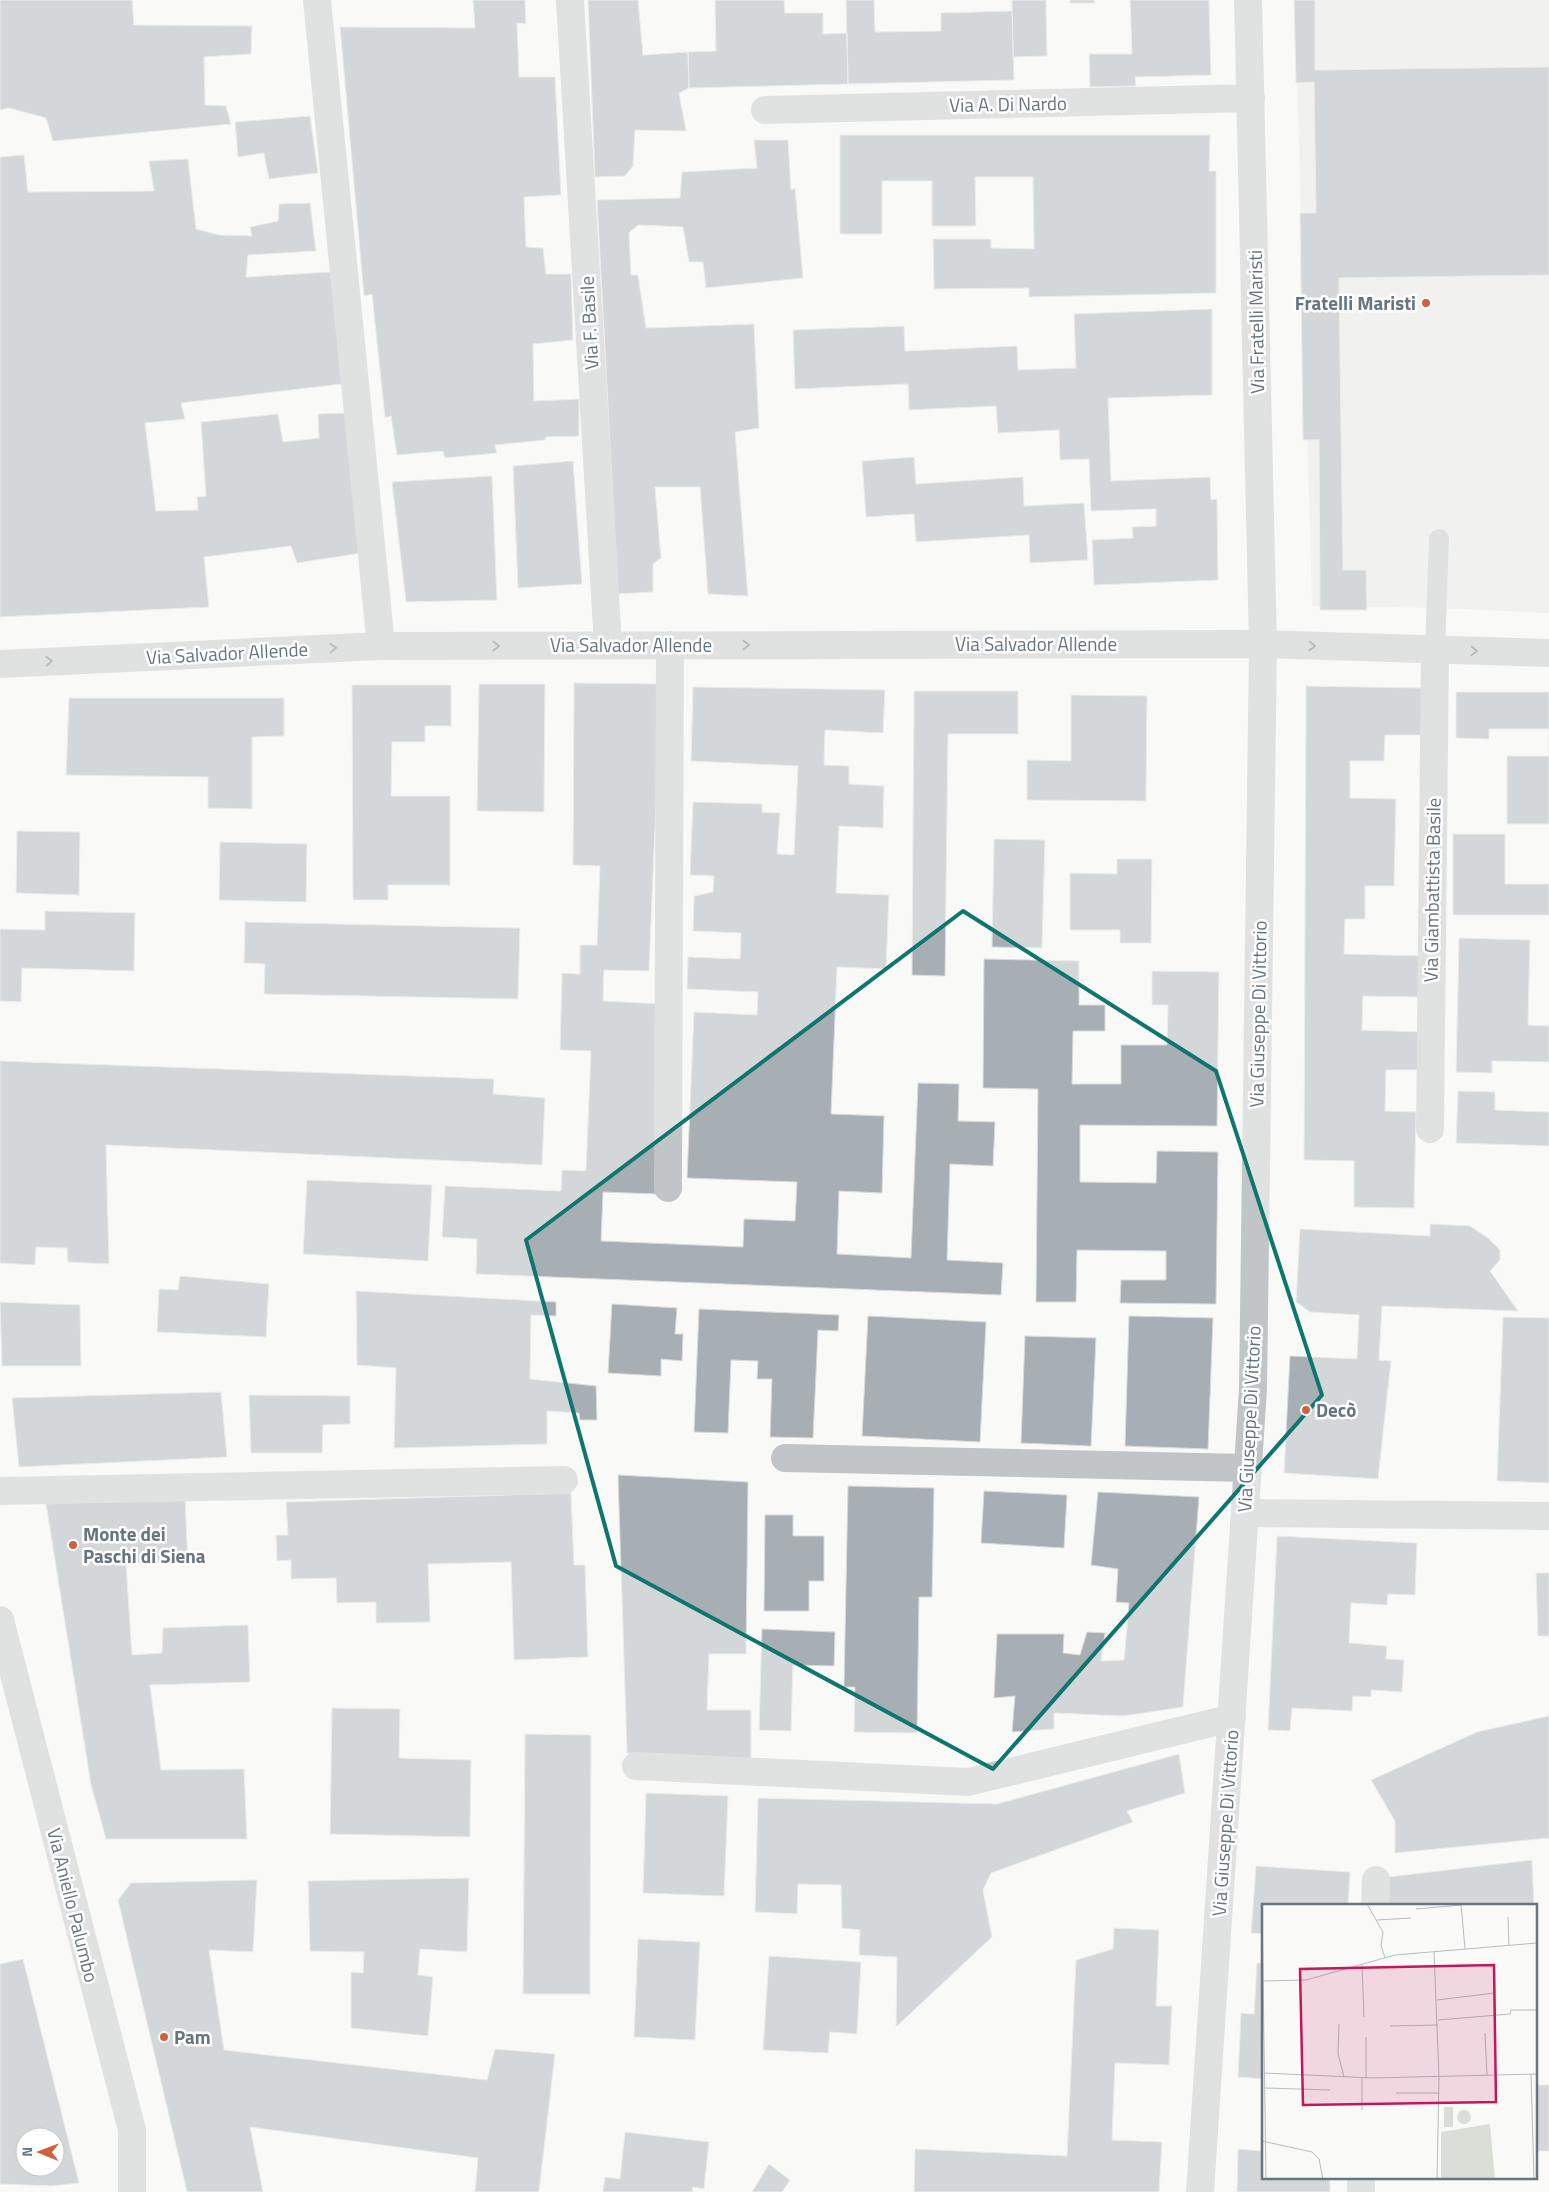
<svg xmlns="http://www.w3.org/2000/svg" width="1549" height="2192" viewBox="0 0 1549 2192" font-family="'Titillium Web',sans-serif">
	<rect width="100%" height="100%" fill="#f9f9f7"/>
	<path fill="#e7e8e7" d="M1295,0h254v613l-112,-5 -125,-2z"/>
	<path fill="#a7aeb4" stroke="#dbdbda" fill-rule="evenodd" d="M0,0h132l2,25 118,1 -1,28 -47,3 1,48 21,1 5,18 -178,17 -7,-23 -37,-10 -9,2z
		M473,0h52l1,24 -9,-1 2,54h36l6,118 -37,2 2,50 17,1 3,26h25l2,66 -40,4 1,57 45,-2v37l-33,1 -1,3 -50,5 2,8 -52,5 -2,-7 -46,4 -6,-39 -6,2 -13,-124 -8,2 -24,-269 135,1z
		M588,0h50l5,55 45,-3 1,36 -10,5 7,38 -51,-1 -2,36 -8,10 -30,1z
		M715,0h69l1,13h38v21l24,-1 1,51 -159,4 -1,-36 28,-1z
		M846,0h28l1,32 66,-1v-18l71,-2 2,69 -166,4z
		M1012,0h34l1,56 -34,1z
		M1070,0h24l1,3h-25z
		M1130,0h79l2,75 -76,2 1,9 -46,1 -1,-33h43z
		M1294,0h21v70l234,-3v208l-210,3 4,292h23l1,40h-47l-1,-170h-16l-3,-227h16l-2,-131 -18,1z
		M310,116l8,57 -49,6 -5,-26 -26,4 -3,-35z
		M840,135h370l-1,36h7v122l-187,4v-9l-95,1 -1,-50h58v9l43,1 -1,-72h-58l1,49h-44v-45h-50v53h-42z
		M754,140h34l3,50 4,-2 8,90 -97,10 -3,-26h-14l-6,-35 -45,-2 -9,8 2,42h7l8,53 108,-4 5,104 -24,4 13,164 -40,-2 -8,-107h-45l6,71 -8,6v28l-35,2 -21,-394 83,-2 2,-26 75,-4z
		M24,155l4,37 126,-1 -5,-30 39,-2 8,70 23,6 33,1 -2,-9 28,-6 1,-17 31,-1 6,48 -68,4 -2,22 84,-5 20,111 -169,20 4,16 -40,4 11,88 42,-1 -1,-13 9,-1 -5,-74 77,-8 5,28 36,-4 -1,-24 28,-1 22,139 -71,11 -6,-17 -87,11 5,50 -209,10v-460z
		M1212,309v86l-104,3 3,83 99,-4 1,23 6,-1 1,81 -124,5 -2,-45 41,-2 -1,-11 24,-1v-17l-65,2 -2,-52 -29,1 -1,-30 -61,3 -2,-27 -87,4 -1,-26 -113,5 -2,-59 111,-4 1,25 112,-5 1,24 58,-2 -2,-54z
		M914,457l2,27 107,-7 1,29 60,-3 4,57 -58,3 -1,-28 -113,7 -2,-28 -48,3 -4,-56z
		M573,461l9,123 -64,4 -5,-122z
		M492,476l5,124 -91,2 -14,-120z
		M574,683l87,1 -12,287 -45,-1 -1,31 61,3 -7,190 -54,-2 -2,49 142,6 1,-28 51,2 2,-39 -110,-4 7,-166 63,3 1,-23 -71,-3 1,-32 52,2 1,-26 -48,-2 1,-35 19,-4 1,-16 -24,-1 3,-73 69,2v8l18,1 -3,41 17,1 4,-89 -107,-5 2,-74 192,3 -2,43 -58,-3 -1,35 25,1v18l35,2 -1,42 -44,-2 -3,67 53,2 -3,74 -49,-2 -6,147 53,2 -2,77 -43,-2 -2,63 74,4 7,-175 41,1 -1,37 37,1 -2,44 -43,-2 -3,96 56,3 -2,32 -525,-21 1,-35 -35,-2 3,-51 116,5 1,-21 24,1 5,-120 -31,-1 2,-77 18,1v-29h17l3,-79 -27,-1z
		M479,684h66l-1,128 -67,-1z
		M352,685h99v41h-26v16h-33l-1,54h59v89h-62v15h-35z
		M1306,686l116,2 -1,47h-36l-1,26h-34v37l46,1 -2,87h-29v33h-20l-1,35 77,2 -1,41 -57,-1 -1,34 64,2v38h-40l-1,41 31,1 -2,96 -60,-1v-46l-50,-1z
		M914,691h104v43h-70l-3,242 -33,-1z
		M1456,692h93v132h-42v-68h42v-27h-60v10l-33,-1z
		M1071,695l76,1 -1,105 -119,-1v-40l44,1z
		M69,698h215v38l-32,1v72l-44,-1v-31l-142,-2z
		M17,831l63,1 -1,63 -63,-2z
		M1453,834h52v50h44v31h-96z
		M994,839l51,1 -3,108 -50,-1z
		M220,842l87,2 -1,58 -87,-2z
		M1117,859h35l-1,84h-31v-13h-50v-57l47,1z
		M45,911l90,2 -1,58 -112,-3 -1,34 -21,-1v-72l45,1z
		M245,922l275,6 -2,71 -254,-5 1,-30 -21,-1z
		M1459,938l71,2 -2,85 21,1v36l-57,-1v12l-36,-1z
		M984,959l95,2v44h26v26h-32l-1,53h49v-39h46l1,-40h-16v-34l67,1 -2,154 -137,-1v57l76,1 1,-32 61,1 -2,152 -96,-1 1,-23h45v-29l-89,-1 -1,52h-40l2,-213 -55,-1z
		M0,1061l494,18 -1,15 52,4 -3,67 -436,-20 3,119 -41,-2 -1,-14 -31,-1 -1,18 -35,-2z
		M1458,1091l37,1v18l54,2v34l-93,-3z
		M307,1180l125,5 -4,76 -125,-7z
		M1430,1224l40,2 18,12 12,12v10l-10,11 28,40 -136,-5 -3,54 12,1 -13,118 -94,-6 6,-117 67,3 2,-44 -49,-3 -14,-10 4,-73 130,7z
		M180,1276l89,8 -3,53 -109,-5 2,-43 19,1z
		M356,1291l200,11v14l-25,-1 -1,64 66,7 1,34h-17l-1,-7 -32,-2v33l-153,4 2,-80 -39,-3z
		M0,1302l80,3 1,61h-79z
		M612,1304l65,4 -2,26h8l-1,27 -21,-2v17l-53,-3z
		M699,1309l140,6 -1,16 -20,-1 -5,108 -43,-1 2,-58h-15l1,-18 -27,-1 -3,73 -34,-1z
		M868,1316l118,6 -6,120 -118,-6z
		M1129,1316l84,2 -5,131 -83,-3z
		M1503,1317l46,1v165l-52,-2z
		M1025,1336l71,2 -5,108 -70,-3z
		M221,1392l6,65 -208,10 -7,-69z
		M249,1395l101,1v28l-27,1 -1,28h-71z
		M618,1475l130,7 -2,172h-37l-2,56h44v51l-124,-8z
		M848,1486l86,2 -2,109h-13l-2,136 -63,-1 1,-45h-11z
		M984,1491l83,4 -3,53 -83,-5z
		M1098,1492l101,5 -16,210 -60,9 -69,-3v16l-42,3 3,-36 -21,2 3,-64h67l-1,19 17,2 7,-23 18,1 -4,28 23,-1 5,-57 -13,-1 2,-33 -27,-4z
		M571,1493l3,72h11l3,92 -74,3 -3,-98 -83,2 2,58 -54,1v-21l-39,1 -1,-25 -45,1v-19l-14,1 -1,-26h12l-2,-33z
		M185,1497l3,66h-62l6,92 30,-2 1,-25 85,-3 2,57 -100,3 11,85 83,-1 3,70h-141l-15,-54 -45,-281z
		M765,1515h28v21h31v45h-15v30h-45z
		M1277,1536l140,7 -2,52 -27,-1 -1,11 -36,-2 -2,40 38,3 -1,13 18,1 -2,32 -31,-2v7l-18,-1 -1,15 -60,-3 -2,23 -22,-1z
		M1536,1573h13v63h-11z
		M762,1629l73,3 -1,34 -41,-1 -2,66 -32,-1z
		M332,1708l68,1 -1,49 72,2 -1,77 -140,-3z
		M1549,1716v122l-154,15v-32l-24,-41 106,-48z
		M525,1734l66,1 -1,259h-67z
		M1179,1754l6,39 -58,18 6,11 -142,51 -8,17 9,47 -96,90 1,-70 -38,-2 1,-25 -18,-2 -1,-43 -43,-1 -1,30 -42,-2 3,-114 239,6z
		M646,1793l82,3 -4,100 -81,-3z
		M1532,1860l2,46h-145l-1,-29z
		M1256,1866l94,6 -2,34h-85v28l-12,-1z
		M469,1878l-2,74 -47,-3 -2,26 15,2 -5,59 -77,-8v-56l12,1 1,-21 -54,-1 -2,-70z
		M257,1880l-4,72 -44,-2 15,100 263,30 8,-31 60,5 -16,138h-64l3,-34 -228,-31 13,65h-76l-69,-292 13,-17z
		M1114,1928l45,2 -3,76h16l-3,59 -54,-2 -3,77 50,2 -3,50h-245l1,-43 152,7 9,-196 37,-11z
		M638,1939l62,3 -5,98 -61,-3z
		M769,1956l92,6 -4,72 -27,-2 -2,21 -65,-3z
		M23,1959l56,224 -27,3 -52,-2v-220zM25,2137h30v30h-30z
		M1257,1963h6v116l-25,-2 3,-64 13,1z
		M1535,2085h14v66h-14z
		M625,2132l84,10 -5,47 -11,-2 -1,5h-89l2,-15 15,2z
		M1238,2149l25,2v27h67v14h-93z
		M769,2164l21,16 -8,12h-30z"/>
	<g fill="none" stroke-linecap="round" stroke-linejoin="round">
		<path stroke="#c1c5c8" stroke-width="20" d="M1435,650l4,-111"/>
		<path stroke="#c1c5c8" stroke-width="28" d="M317,0l64,646
			M570,0l38,646
			M765,110l486,-12
			M0,664l381,-18 882,-2 286,9
			M1430,1129l5,-479
			M668,1188l2,-543
			M785,1458l462,10
			M0,1491l564,-11
			M1245,1513l304,3
			M636,1766l332,16 264,-64
			M1375,1906l1,-26
			M1361,2192v-14"/>
		<path stroke="#c1c5c8" stroke-width="28" d="M0,1620l132,510v62
			M1200,2192l53,-803 10,-745 -15,-644"/>
	</g>
	<defs><path id="oneway-chevron" d="M-2-3.5L2.5 0L-2 3.5" fill="none" stroke-width="1.6" stroke-linecap="round" stroke-linejoin="round" transform="scale(1.25)"/></defs>
	<g stroke="#67757f">
		<use href="#oneway-chevron" transform="translate(746 645)"/>
		<use href="#oneway-chevron" transform="translate(496 646)"/>
		<use href="#oneway-chevron" transform="translate(1312 646) rotate(2)"/>
		<use href="#oneway-chevron" transform="translate(333 648) rotate(-3)"/>
		<use href="#oneway-chevron" transform="translate(1474 651) rotate(2)"/>
		<use href="#oneway-chevron" transform="translate(49 661) rotate(-3)"/>
	</g>
	<path d="M0 0H1549V2192H0ZM963,911l253,160 106,324 -329,374 -377,-203 -90,-326z" fill="#f9f9f7" fill-opacity=".55" fill-rule="evenodd"/>
	<path fill="none" stroke="#0f766e" stroke-width="4" stroke-linejoin="round" d="M963,911l253,160 106,324 -329,374 -377,-203 -90,-326z"/>
	<g fill="#cf6141" stroke="#fff" stroke-width="2">
		<circle cx="1426" cy="303" r="5"/>
		<circle cx="1306" cy="1410" r="5"/>
		<circle cx="73" cy="1545" r="5"/>
		<circle cx="164" cy="2037" r="5"/>
	</g>
	<g text-anchor="middle" stroke-width="5" stroke-linejoin="round" paint-order="stroke">
		<g font-size="19" fill="#67757f" stroke="#fff">
			<text transform="translate(1008 104) rotate(-1)" y="7">Via A. Di Nardo</text>
			<text transform="translate(1256 322) rotate(-91)" y="7">Via Fratelli Maristi</text>
			<text transform="translate(589 323) rotate(-93)" y="7">Via F. Basile</text>
			<text x="1036" y="651">Via Salvador Allende</text>
			<text x="631" y="652">Via Salvador Allende</text>
			<text transform="translate(227 653) rotate(-3)" y="7">Via Salvador Allende</text>
			<text transform="translate(1432 890) rotate(-89)" y="7">Via Giambattista Basile</text>
			<text transform="translate(1258 1014) rotate(-89)" y="7">Via Giuseppe Di Vittorio</text>
			<text transform="translate(1249 1419) rotate(-87)" y="7">Via Giuseppe Di Vittorio</text>
			<text transform="translate(1225 1823) rotate(-86)" y="7">Via Giuseppe Di Vittorio</text>
			<text transform="translate(73 1905) rotate(76)" y="7">Via Aniello Palumbo</text>
		</g>
		<g font-size="19" font-weight="bold" fill="#67757f" stroke="#fff" text-anchor="start">
			<text x="1416" y="310" text-anchor="end">Fratelli Maristi</text>
			<text x="1316" y="1417">Decò</text>
			<text x="83" y="1541">Monte dei<tspan x="83" dy="22">Paschi di Siena</tspan></text>
			<text x="174" y="2044">Pam</text>
		</g>
	</g>
	<g transform="translate(1262 1904)">
		<rect width="275" height="275" fill="#f9f9f7"/>
		<path d="M182,203h9v20h-9zM195 213a7 7 0 1 1 14 0a7 7 0 1 1-14 0ZM228,220l5,55h-54v-47z" fill="#d9ded7"/>
		<path fill="none" stroke="#b6bcc0" stroke-width="1" d="M0,0l4,275M105,0l16,28 -2,13 4,13M199,0l4,45M154,5l45,-4M246,13l1,29M115,16l34,-2M172,48l5,126 -2,101M100,61l2,52M1,77l43,-1 89,-25 142,-12M175,96l58,-7M176,116l72,-6 1,-4h26M77,120l-1,29 6,24M128,122l48,-1M223,129l2,43M2,169l109,5 164,-4M269,170l3,105M100,173v33M104,174v-41M3,184l65,2M134,189h43M0,237l50,11 7,7 4,20"/>
		<path fill="#c2185b" fill-opacity="0.15" stroke="#c2185b" stroke-width="2.5" d="M232,61l2,137 -193,3 -3,-136z"/>
		<rect width="275" height="275" fill="none" stroke="#67757f" stroke-width="2.5"/>
	</g>
	<g transform="translate(40 2152) rotate(271)"><circle r="24" fill="#ffffff" stroke="#c2c8cc"/>
	<path d="M0-4L9 19L0 12L-9 19Z" fill="#cf6141"/>
	<text y="-8" font-size="14" font-weight="bold" text-anchor="middle" fill="#67757f">N</text>
	</g>
</svg>
